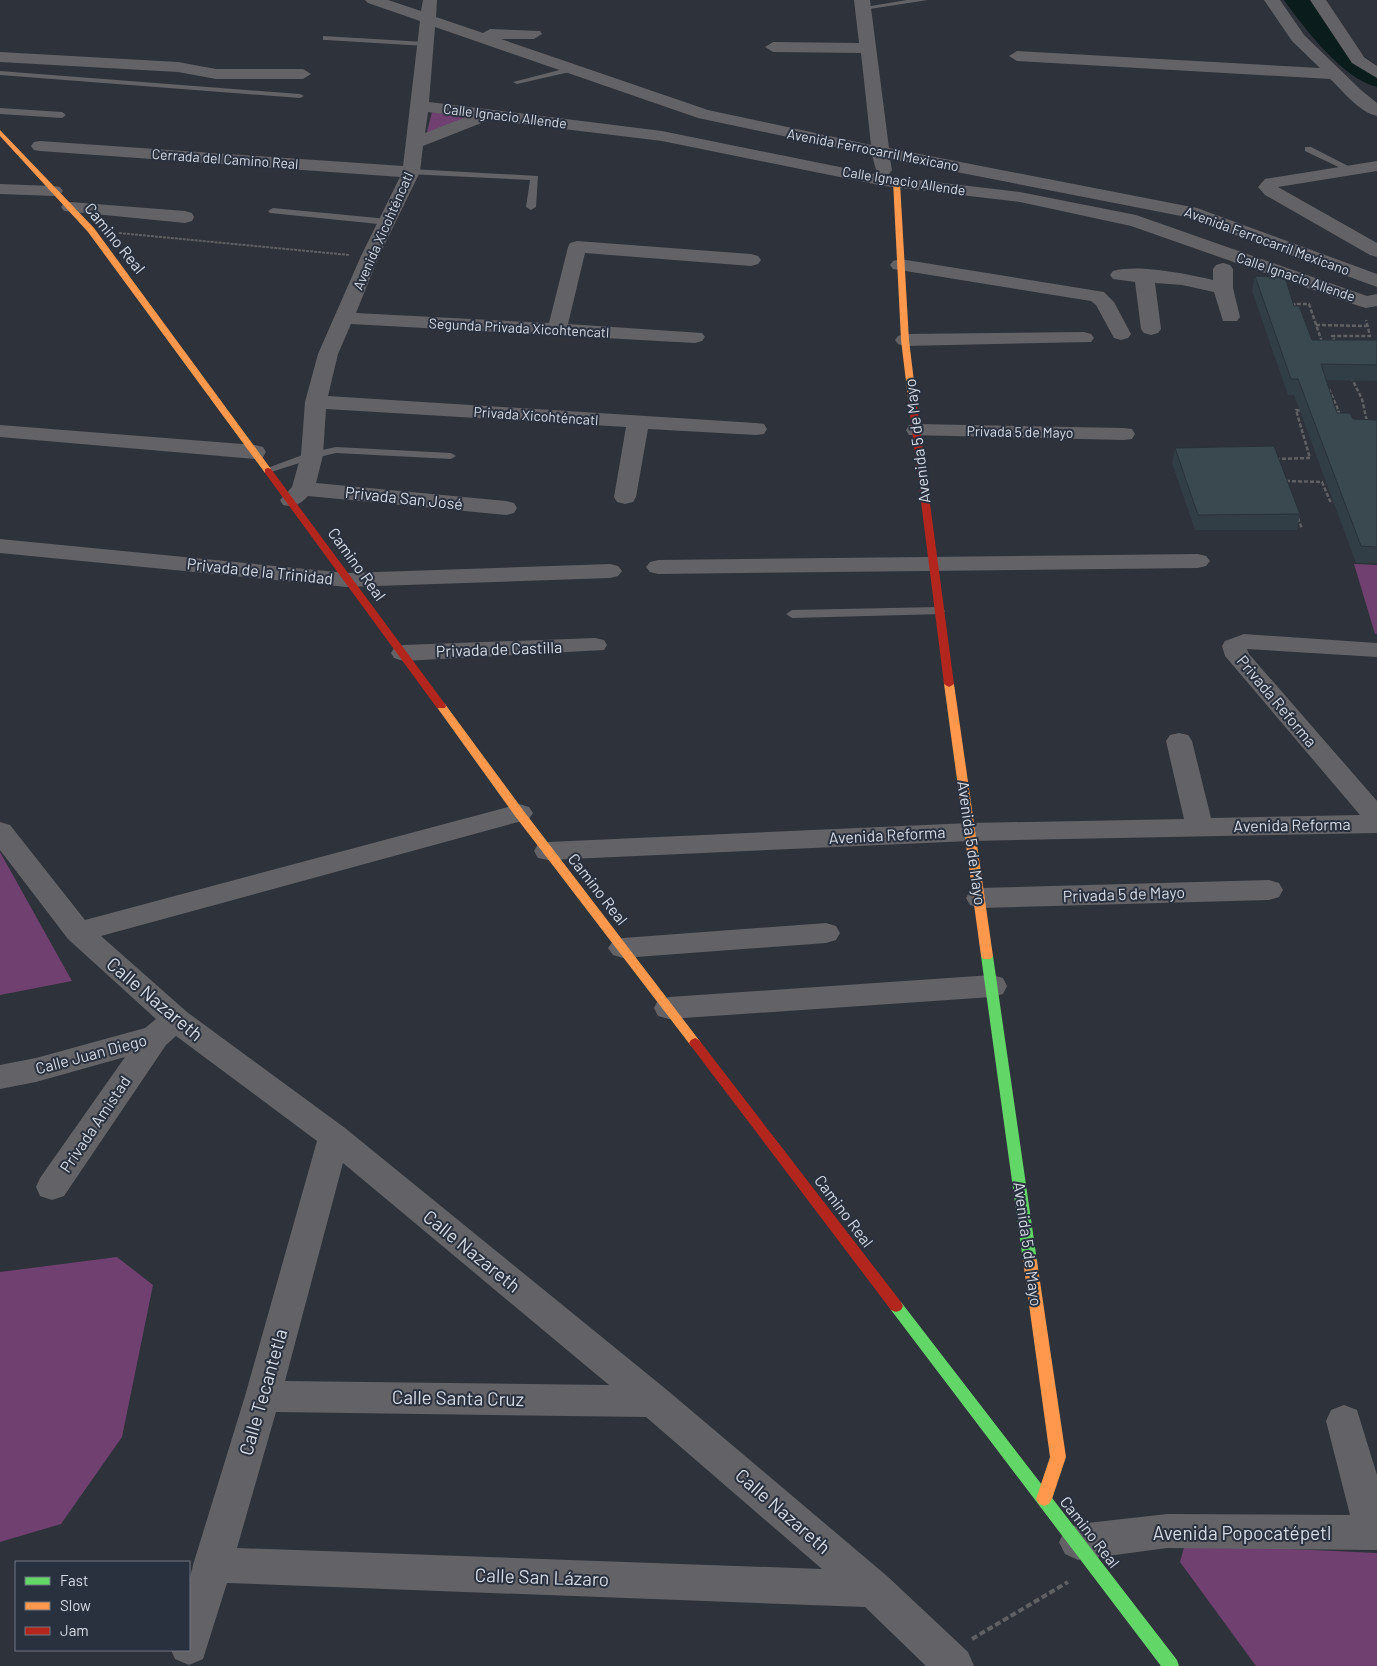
<svg xmlns="http://www.w3.org/2000/svg" width="1377" height="1666" viewBox="0 0 1377 1666" font-family="Barlow,sans-serif">
	<rect width="100%" height="100%" fill="#2e323a"/>
	<path fill="#6f4070" d="M432,112l44,5 -50,19z
		M1354,564l23,1v69h-2z
		M0,852l72,129 -72,14z
		M117,1257l36,28 -31,152 -61,87 -61,18v-270z
		M1185,1544l192,9v113h-121l-76,-104z"/>
	<g fill="none" stroke-linecap="round" stroke-linejoin="round">
		<path fill="#0b1c1d" fill-rule="evenodd" d="M1284,0h27l35,43 31,23v21c-34,-8 -73,-59 -93,-87z"/>
		<path stroke="#5f6064" stroke-width="2" stroke-dasharray="3 1" stroke-linecap="butt" d="M119,233l230,22"/>
		<path stroke="#5f6064" stroke-width="2.5" stroke-dasharray="4 2" stroke-linecap="butt" d="M1295,307l-1,-3h15l13,38
			M1316,325l50,1
			M1335,342l-3,-6h38l-4,-16
			M1351,377l11,22 5,23
			M1329,389l10,23h-5
			M1276,459l34,-1 -14,-48 7,1
			M1286,481l36,1 8,19h6
			M1298,518l4,11"/>
		<path stroke="#5f6064" stroke-width="4" stroke-dasharray="6 3" stroke-linecap="butt" d="M972,1639l96,-57"/>
		<path fill="#636267" fill-rule="evenodd" d="M907,0h21l-65,10 -4,-2z
			M323,36l102,6 4,2 -4,2 -99,-6h-3z
			M571,67l4,2 -1,2 -57,13 -4,-2z
			M0,71l300,23 4,2 -4,2 -300,-23z
			M0,108l62,4 4,3 -4,3 -62,-4z
			M1305,147h6l45,23 -7,2 -44,-21z
			M411,169l127,7 -2,31 -5,3 -5,-3 4,-27 -122,-6 -1,-2z
			M273,208l115,11 5,3 -5,3 -118,-12 -2,-2z
			M336,447l115,6 5,3 -5,3 -115,-6 -21,5 -47,15 -6,-3 46,-17z
			M939,607l4,1 2,3 -2,3 -151,4 -6,-4 6,-4z"/>
		<path fill="#636267" fill-rule="evenodd" d="M365,0h23l33,11 2,-11h14l-1,17 47,16 7,-4 50,2 2,3 -8,5h-33l207,71 163,35 -10,-92 -88,-1 -8,-5 8,-5 86,1 -5,-43h16l19,148 308,60 180,66v13l-191,-70 -296,-58 2,11 -3,4h-12l-5,-19 -174,-37 -263,-91 -6,75 233,29 222,45 136,16 116,23 231,81 10,-2v12l-11,2 -7,-2 -228,-80 -111,-24 -136,-16 -222,-45 -173,-21 -66,26 -3,26 -41,84 -23,57 193,10 19,-76 2,-4 7,-2 174,13 7,2 3,4 -3,4 -7,2 -166,-13 -17,71 134,9 3,4 -3,4 -7,2 -344,-19 -13,30 -10,42 428,27 8,1 3,5 -3,5 -8,1 -108,-6 -12,68 -3,5 -8,2 -8,-2 -3,-5 12,-70 -300,-18 -3,46 -7,28 190,18 8,2 3,5 -3,5 -8,2 -198,-19c-8,8 -13,12 -25,9l-3,-5 12,-13 9,-32 4,-53 13,-48 43,-98 39,-79 -360,-26 -6,-1 -3,-4 3,-4 6,-1 363,25 17,-145 -52,-18zM428,112l38,5 -41,16z
			M1264,0h16l24,35 57,55 16,13v13c-18,-4 -34,-25 -47,-37l-313,-18 -8,-5 8,-5 303,17 -28,-27z
			M1310,0h16l38,57 13,9v12l-25,-15z
			M0,52l178,10 38,7h87l8,5 -8,5h-87l-38,-7 -178,-10z
			M1377,161v10l-99,16 99,56v14l-7,-2 -105,-60 -7,-8 7,-8 6,-1z
			M0,184l54,2 6,1 3,4 -3,4 -6,1 -54,-2z
			M70,202l115,9 7,2 2,4 -2,4 -7,2 -121,-12 -3,-4 3,-4z
			M900,259l204,33 10,10 17,32 -3,4 -7,2 -7,-2 -18,-33 -5,-4 -198,-32 -3,-4 3,-4z
			M1223,263l7,2 3,4v19l7,29 -3,4h-14l-9,-29 -32,-7 -27,-2 6,46 -3,4 -7,2 -7,-2 -3,-4 -6,-47 -22,-3 -3,-4 3,-4c26,-7 73,3 100,9v-11l3,-4z
			M1084,332l7,2 3,4 -3,4 -186,4 -7,-2 -3,-4 3,-4 7,-2z
			M917,424l207,4 8,1 3,5 -3,5 -8,1 -215,-5 -3,-5 3,-5z
			M0,425l255,20 8,2 3,5 -3,5 -8,2 -255,-22z
			M0,539l347,34 263,-9 8,2 4,5 -4,5 -8,2 -263,9 -347,-34z
			M1198,554l8,2 4,5 -4,5 -8,2 -540,6 -8,-2 -4,-5 4,-5 8,-2z
			M1244,634l133,9v14l-130,-8 2,5 128,147v32l-407,8 -422,19 -10,-2 -4,-7 4,-7 10,-2 422,-19 214,-4 -18,-78 4,-6 9,-2 9,2 4,6 19,77 149,-3 -135,-159 -3,-10 3,-5z
			M595,638l9,2 3,5 -3,5 -201,11 -9,-3 -3,-5 3,-5 9,-3z
			M519,804l10,3 4,6 -4,6 -428,117 86,76 158,116 322,262 220,186 81,76 6,14h-48l-61,-59 -638,-24 -24,76 -14,6 -14,-6 -4,-9h18v-68l4,-17 52,-169 72,-255 -141,-105 -10,9 -102,151 -12,4 -12,-4 -4,-9 4,-9 85,-121 -89,25 -36,7v-24l36,-7 109,-30 11,-9 -88,-80 -68,-89v-28l10,3 75,95zM343,1163l266,222 -324,-4zM276,1412l370,5 176,152 -585,-21z
			M1269,880l10,3 4,7 -4,7 -10,3 -289,8 -10,-3 -4,-7 4,-7 10,-3z
			M826,923l10,3 4,7 -4,7 -10,3 -203,15 -10,-3 -5,-7 5,-7 10,-3z
			M992,975l11,3 4,8 -4,8 -11,3 -323,22 -11,-3 -4,-8 4,-8 11,-3z
			M1344,1405l13,5 20,65v75l-210,-2 -89,12 -13,-6 -6,-12 6,-12 13,-6 89,-10 183,1 -24,-94 5,-11z"/>
		<path fill="#63d668" fill-rule="evenodd" d="M987,952l4,1 2,3 44,305 -2,4 -5,2 -5,-2 -2,-4 -42,-305 2,-3z
			M896,1300l5,2 276,358 2,6h-18l-270,-356 -2,-4 2,-4z"/>
		<path fill="#ff974d" fill-rule="evenodd" d="M0,130l94,98 177,241v4h-6l-177,-241 -88,-96z
			M893,181l7,2 9,157 7,58 -4,3 -4,-3 -7,-58z
			M949,681l5,3 39,272 -2,3h-8l-2,-3 -37,-272z
			M441,703l4,1 78,106 176,230 2,3 -2,3h-8l-176,-230 -79,-110z
			M1030,1255l5,2 2,4 29,196 -14,42 -3,5 -5,2 -5,-2 -3,-5 14,-42 -27,-196 2,-4z"/>
		<path fill="#b3261e" fill-rule="evenodd" d="M912,395l4,3 38,286 -5,3 -5,-3 -36,-286z
			M268,468l3,1 174,235 1,2 -1,2h-8l-172,-235v-4z
			M695,1038l4,2 202,262 2,4 -2,4 -5,2 -5,-2 -200,-264 -2,-3 2,-3z"/>
	</g>
	<path fill="#323e45" d="M1255,276l39,30 18,34 65,1v40l-51,-1 11,33 16,6 24,1v143h-21l-62,-168h-6l-36,-104z
		M1175,448l125,66 -3,16h-102l-23,-67z"/>
	<path fill="#3a4850" stroke="#293238" d="M1255,276l30,1 9,29h5l13,34h65v25l-56,-1 16,49h13l3,6 24,1v127l-16,-1 -63,-167h-7z
		M1274,446l26,68 -102,1 -23,-67z"/>
	<g text-anchor="middle" stroke-width="4" stroke-linejoin="round" paint-order="stroke">
		<g font-size="14" fill="#d6dbe4" stroke="#29313f">
			<text transform="translate(505 116) rotate(7)" y="5">Calle Ignacio Allende</text>
			<text transform="translate(873 150) rotate(11)" y="5">Avenida Ferrocarril Mexicano</text>
			<text transform="translate(225 159) rotate(4)" y="5">Cerrada del Camino Real</text>
			<text transform="translate(904 181) rotate(9)" y="5">Calle Ignacio Allende</text>
			<text transform="translate(383 231) rotate(-66)" y="5">Avenida Xicohténcatl</text>
			<text transform="translate(1267 241) rotate(20)" y="5">Avenida Ferrocarril Mexicano</text>
			<text transform="translate(1296 277) rotate(19)" y="5">Calle Ignacio Allende</text>
			<text transform="translate(519 328) rotate(3)" y="5">Segunda Privada Xicohtencatl</text>
			<text transform="translate(536 416) rotate(4)" y="5">Privada Xicohténcatl</text>
			<text transform="translate(1020 432) rotate(1)" y="5">Privada 5 de Mayo</text>
		</g>
		<g font-size="16" fill="#d6dbe4" stroke="#29313f">
			<text transform="translate(115 238) rotate(51)" y="6">Camino Real</text>
			<text transform="translate(917 441) rotate(-97)" y="6">Avenida 5 de Mayo</text>
			<text transform="translate(404 498) rotate(6)" y="6">Privada San José</text>
			<text transform="translate(357 564) rotate(54)" y="6">Camino Real</text>
			<text transform="translate(260 571) rotate(6)" y="6">Privada de la Trinidad</text>
			<text transform="translate(499 649) rotate(-2)" y="6">Privada de Castilla</text>
			<text transform="translate(1277 701) rotate(50)" y="6">Privada Reforma</text>
			<text transform="translate(1292 825) rotate(-1)" y="6">Avenida Reforma</text>
			<text transform="translate(887 835) rotate(-3)" y="6">Avenida Reforma</text>
			<text transform="translate(972 843) rotate(82)" y="6">Avenida 5 de Mayo</text>
			<text transform="translate(598 889) rotate(52)" y="6">Camino Real</text>
			<text transform="translate(1124 894) rotate(-2)" y="6">Privada 5 de Mayo</text>
			<text transform="translate(91 1054) rotate(-15)" y="6">Calle Juan Diego</text>
			<text transform="translate(95 1124) rotate(-56)" y="6">Privada Amistad</text>
			<text transform="translate(844 1211) rotate(53)" y="6">Camino Real</text>
			<text transform="translate(1028 1244) rotate(82)" y="6">Avenida 5 de Mayo</text>
			<text transform="translate(1090 1532) rotate(52)" y="6">Camino Real</text>
		</g>
		<g font-size="19" fill="#d6dbe4" stroke="#29313f">
			<text transform="translate(155 999) rotate(40)" y="7">Calle Nazareth</text>
			<text transform="translate(472 1251) rotate(39)" y="7">Calle Nazareth</text>
			<text transform="translate(263 1392) rotate(-74)" y="7">Calle Tecantetla</text>
			<text transform="translate(458 1398) rotate(1)" y="7">Calle Santa Cruz</text>
			<text transform="translate(783 1511) rotate(41)" y="7">Calle Nazareth</text>
			<text x="1242" y="1540">Avenida Popocatépetl</text>
			<text transform="translate(542 1577) rotate(2)" y="7">Calle San Lázaro</text>
		</g>
	</g>
	<rect x="15" y="1561" width="175" height="90" fill="#29313f" stroke="#6e7581"/>
	<rect x="25" y="1577" width="25" height="8" fill="#63d668" stroke="#6e7581"/>
	<text x="60" y="1586" font-size="15" fill="#d6dbe4">Fast</text>
	<rect x="25" y="1602" width="25" height="8" fill="#ff974d" stroke="#6e7581"/>
	<text x="60" y="1611" font-size="15" fill="#d6dbe4">Slow</text>
	<rect x="25" y="1627" width="25" height="8" fill="#b3261e" stroke="#6e7581"/>
	<text x="60" y="1636" font-size="15" fill="#d6dbe4">Jam</text>
</svg>
